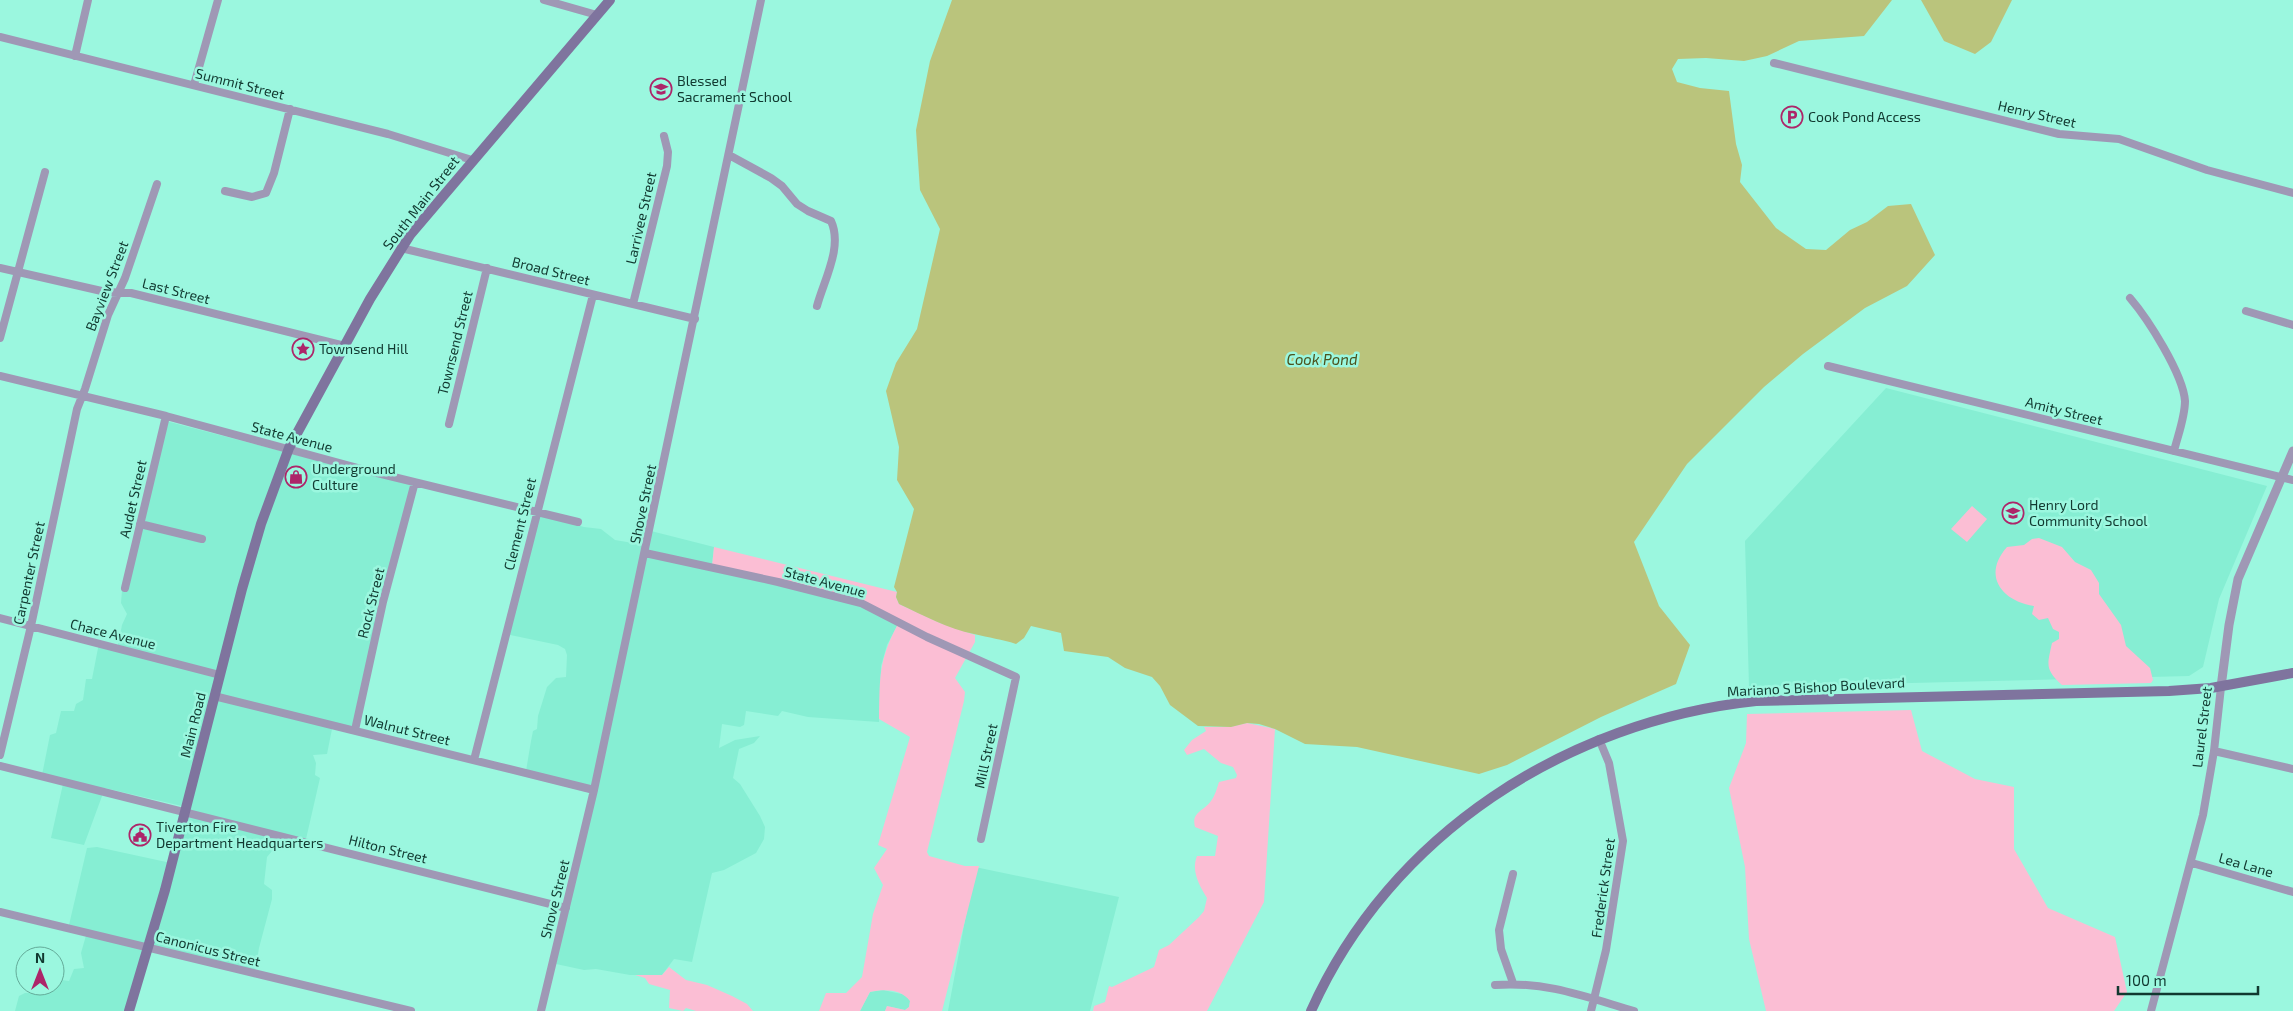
<svg xmlns="http://www.w3.org/2000/svg" width="2293" height="1011" viewBox="0 0 2293 1011" font-family="'Exo 2',sans-serif">
	<rect width="100%" height="100%" fill="#9bf7df"/>
	<path fill="#86eed3" d="M1886,388l381,98 -48,113 -16,68 -14,9 -440,11 -4,-146z
		M166,421l246,64 -56,242 -23,-3 -6,30 -14,1 3,8 -1,12 5,3 -14,61 -30,-5 -4,17 -5,6 -3,27 8,6v9l-13,49 -4,24 -106,-26 -20,65h-114l4,-15 6,-3 22,-1 2,-6h6v-7l14,2 5,-12 10,-1 -3,-15 6,-21 -18,-7 18,-77 10,-1 74,16 15,-56 -81,-19 -21,57 -33,-7 12,-54 -21,-9 8,-40 6,-2 5,-22h13l2,-7 7,-4 3,-21h6l7,-36 19,2 4,-20 5,-11 -6,-11 1,-13z
		M537,514l47,13 17,2 14,11 30,5 6,-14 63,16 -2,19 128,30 58,28 -11,21 -6,21 -2,56 -71,-5 -26,-6 -4,5 -32,-5 -2,14 -4,2 -18,-3 -3,24 16,-8 25,-4 -6,7 -15,6 -6,29 7,6 20,32 5,11 -1,12 -8,14 -32,17 -12,3 -20,89 -18,-3 -12,16h-32l-34,-6 -12,1 -28,-6 37,-170 -67,-23 5,-30 2,-10 4,-2 1,-13 9,-29 9,-9 10,-1 1,-22 -2,-6 -7,-4 -52,-11z
		M975,867l144,30 -29,114h-142z
		M883,990l23,5 4,6 -1,6 -4,3 -18,-4 -2,5h-25l10,-19z"/>
	<path fill="#fbbed4" d="M1972,506l15,13 -20,23 -16,-13z
		M2039,538l23,9 13,15 16,8 8,13v11l22,31 5,21 24,22 3,12 -2,3 -89,2c-17,-16 -15,-19 -10,-42l7,-4v-7l-6,-3 -5,-11 -9,2 -7,-6 2,-8c-33,-5 -52,-31 -27,-59l17,-2 8,-6z
		M714,547l183,45 -1,5 3,7 41,19 35,12v7l-20,36 10,14 -1,9 -37,151 2,4 36,10h14l-37,145h-57l2,-5 18,4 4,-3 1,-6c-9,-12 -26,-12 -40,-9l-10,19h-41l7,-18h20l16,-16 11,-63 10,-29 -9,-17 13,-19 -9,-4 32,-108 -31,-18c1,-41 -1,-58 19,-95l-38,-23 -148,-35z
		M1911,710l11,41 53,28 39,8v62l34,59 67,29 12,55 -13,19h-348l-17,-72 -4,-72 -16,-79 17,-45 1,-29z
		M1247,723l28,6 -11,173 -57,109h-114l1,-5 11,-4 4,-16 3,1 42,-20 5,-17 10,-5 30,-28 5,-6 3,-13c-8,-13 -16,-27 -10,-42h18l3,-20 -23,-9c-4,-15 9,-16 16,-26 4,-5 6,-13 8,-19l17,-4 1,-3 -4,-8 -12,-4 -17,-14 -17,6 -3,-5 8,-10 14,-9 -2,-4h26z
		M669,967l17,13 21,5 25,11 15,8 6,7h-57l-10,-3 -3,3 -14,-3 1,-18 -21,-6 -4,-6 -10,-3h27z"/>
	<path fill="#bac47c" d="M952,0h940l-28,36 -65,5 -32,15 -23,5 -38,-3 -28,1 -6,10 5,13 23,6 29,3 7,53 6,21 -2,17 36,46 30,21 20,1 24,-20 17,-8 21,-16 23,-2 24,51 -28,31 -42,22 -62,46 -39,33 -77,77 -53,78 25,64 31,39 -14,39 -75,33 -94,48 -28,9 -122,-27 -52,-3 -30,-15 -16,-5 -12,-1 -16,4 -33,-1 -28,-21 -10,-19 -8,-9 -27,-9 -17,-11 -44,-6 -3,-18 -30,-7 -7,12 -8,6c-14,-5 -27,-6 -42,-10 -26,-5 -51,-19 -75,-30l-3,-7 1,-5 -3,-5 20,-78 -17,-29 2,-33 -13,-56 10,-28 21,-34 23,-100 -20,-39 -4,-60 14,-69z
		M1921,0h91l-21,42 -16,12 -31,-13z"/>
	<g fill="none" stroke-linecap="round" stroke-linejoin="round">
		<path stroke="#9f98b5" stroke-width="8" d="M544,0l53,15
			M0,37l388,97 84,26
			M75,56l13,-56
			M1774,63l285,71 60,5 88,31 86,23
			M194,85l24,-85
			M729,155l42,23 11,8 15,18 11,7 23,10c12,26 -7,59 -14,85
			M225,191l27,6 14,-4 8,-20 16,-64
			M401,248l294,71
			M0,268l106,24 25,1 214,53
			M2130,298c18,21 53,76 55,103 0,16 -7,34 -11,50
			M633,304l34,-138 1,-14 -4,-16
			M2246,311l47,14
			M0,338l45,-166
			M1828,366l465,114
			M0,376l166,40 203,55 209,51
			M449,424l38,-156
			M140,524l62,15
			M645,553l133,29 83,21 66,34 89,40 -35,162
			M125,588l41,-172
			M0,618l220,57
			M214,696l380,94
			M355,730l28,-128 32,-120
			M2214,751l79,18
			M0,755l31,-129 46,-217 8,-20 23,-74 17,-37 32,-94
			M474,760l119,-465
			M0,766l566,142
			M2192,863l101,29
			M0,912l411,99
			M1513,983l-12,-34 -2,-19 14,-56
			M1495,985c51,-4 91,12 139,26
			M541,1011l53,-221 167,-790
			M1591,1011l15,-61 17,-109 -14,-78 -10,-24
			M2151,1011l52,-196 11,-64 7,-64"/>
		<path stroke="#9f98b5" stroke-width="9" d="M2221,687l8,-62 9,-46 55,-128"/>
		<path stroke="#7f749e" stroke-width="10" d="M129,1011l36,-121 77,-301 19,-65 28,-76 81,-149 40,-64 200,-235
			M1311,1011c79,-177 256,-290 445,-310l413,-10 42,-3 82,-15"/>
	</g>
	<defs>
		<g id="school-ring" transform="scale(1.125)"><circle r="9.5" fill="#9bf7df" stroke="#ad2569" stroke-width="1.5"/><path d="M0-5L7-2L0 1L-7-2ZM-4 1L0 2.5L4 1V4Q0 6-4 4Z" fill="#ad2569"/></g>
		<g id="parking-ring" transform="scale(1.125)"><circle r="9.5" fill="#9bf7df" stroke="#ad2569" stroke-width="1.5"/><path d="M-3.5-5.5H1a3.5 3.5 0 0 1 0 7H-1V5.5H-3.5ZM-1-3.4V-.6H.8a1.4 1.4 0 0 0 0-2.8Z" fill="#ad2569"/></g>
		<g id="sight-ring" transform="scale(1.125)"><circle r="9.5" fill="#9bf7df" stroke="#ad2569" stroke-width="1.5"/><path d="M0-6L1.8-2.2L6-1.7L2.9 1.2L3.7 5.4L0 3.3L-3.7 5.4L-2.9 1.2L-6-1.7L-1.8-2.2Z" fill="#ad2569"/></g>
		<g id="shop-ring" transform="scale(1.125)"><circle r="9.5" fill="#9bf7df" stroke="#ad2569" stroke-width="1.5"/><path d="M-5-2.5h2.3a2.7 3.5 0 0 1 5.4 0H5L5.5 6h-11ZM-1.5-2.5h3a1.5 2.3 0 0 0-3 0Z" fill="#ad2569"/></g>
		<g id="civic-ring" transform="scale(1.125)"><circle r="9.5" fill="#9bf7df" stroke="#ad2569" stroke-width="1.5"/><path d="M-.6-6.5H3V-4.5H.6V-3L4-1V1h2V6H-6V1h2V-1L-.6-3ZM-1.2 2.5V6h2.4V2.5Z" fill="#ad2569"/></g>
	</defs>
	<g fill-rule="evenodd">
		<use href="#school-ring" x="661" y="89"/>
		<use href="#parking-ring" x="1792" y="117"/>
		<use href="#sight-ring" x="303" y="349"/>
		<use href="#shop-ring" x="296" y="477"/>
		<use href="#school-ring" x="2013" y="513"/>
		<use href="#civic-ring" x="140" y="835"/>
	</g>
	<g text-anchor="middle" stroke-width="5" stroke-linejoin="round" paint-order="stroke">
		<g font-size="14" fill="#113930" stroke="#9bf7df" text-anchor="start">
			<text x="677" y="86">Blessed<tspan x="677" dy="16">Sacrament School</tspan></text>
			<text x="1808" y="122">Cook Pond Access</text>
			<text x="319" y="354">Townsend Hill</text>
			<text x="312" y="474">Underground<tspan x="312" dy="16">Culture</tspan></text>
			<text x="2029" y="510">Henry Lord<tspan x="2029" dy="16">Community School</tspan></text>
			<text x="156" y="832">Tiverton Fire<tspan x="156" dy="16">Department Headquarters</tspan></text>
		</g>
		<g font-size="14" fill="#113930" stroke="#9bf7df">
			<text transform="translate(240 84) rotate(14)" y="5">Summit Street</text>
			<text transform="translate(2037 114) rotate(13)" y="5">Henry Street</text>
			<text transform="translate(421 203) rotate(-52)" y="5">South Main Street</text>
			<text transform="translate(641 218) rotate(-77)" y="5">Larrivee Street</text>
			<text transform="translate(551 271) rotate(14)" y="5">Broad Street</text>
			<text transform="translate(107 286) rotate(-69)" y="5">Bayview Street</text>
			<text transform="translate(176 291) rotate(14)" y="5">Last Street</text>
			<text transform="translate(455 343) rotate(-76)" y="5">Townsend Street</text>
			<text transform="translate(2064 411) rotate(14)" y="5">Amity Street</text>
			<text transform="translate(292 437) rotate(15)" y="5">State Avenue</text>
			<text transform="translate(133 499) rotate(-77)" y="5">Audet Street</text>
			<text transform="translate(643 504) rotate(-78)" y="5">Shove Street</text>
			<text transform="translate(520 524) rotate(-76)" y="5">Clement Street</text>
			<text transform="translate(29 573) rotate(-78)" y="5">Carpenter Street</text>
			<text transform="translate(825 582) rotate(15)" y="5">State Avenue</text>
			<text transform="translate(371 603) rotate(-76)" y="5">Rock Street</text>
			<text transform="translate(113 634) rotate(14)" y="5">Chace Avenue</text>
			<text transform="translate(1816 687) rotate(-3)" y="5">Mariano S Bishop Boulevard</text>
			<text transform="translate(193 725) rotate(-76)" y="5">Main Road</text>
			<text transform="translate(2202 727) rotate(-83)" y="5">Laurel Street</text>
			<text transform="translate(407 730) rotate(14)" y="5">Walnut Street</text>
			<text transform="translate(986 756) rotate(-78)" y="5">Mill Street</text>
			<text transform="translate(388 849) rotate(14)" y="5">Hilton Street</text>
			<text transform="translate(2246 865) rotate(16)" y="5">Lea Lane</text>
			<text transform="translate(1603 888) rotate(-82)" y="5">Frederick Street</text>
			<text transform="translate(555 899) rotate(-76)" y="5">Shove Street</text>
			<text transform="translate(208 949) rotate(14)" y="5">Canonicus Street</text>
		</g>
		<g font-size="15" font-style="italic" fill="#4c521d" stroke="#9bf7df">
			<text x="1322" y="365">Cook Pond</text>
		</g>
	</g>
	<g transform="translate(40 971)"><circle r="24" fill="#9bf7df" stroke="#64ab99"/>
	<path d="M0-4L9 19L0 12L-9 19Z" fill="#ad2569"/>
	<text y="-8" font-size="14" font-weight="bold" text-anchor="middle" fill="#113930">N</text>
	</g>
	<path d="M2118 986v8h140v-8" fill="none" stroke="#113930" stroke-width="2.5"/>
	<text x="2126" y="986" font-size="15" fill="#113930" stroke="#9bf7df" stroke-width="4" paint-order="stroke">100 m</text>
</svg>
